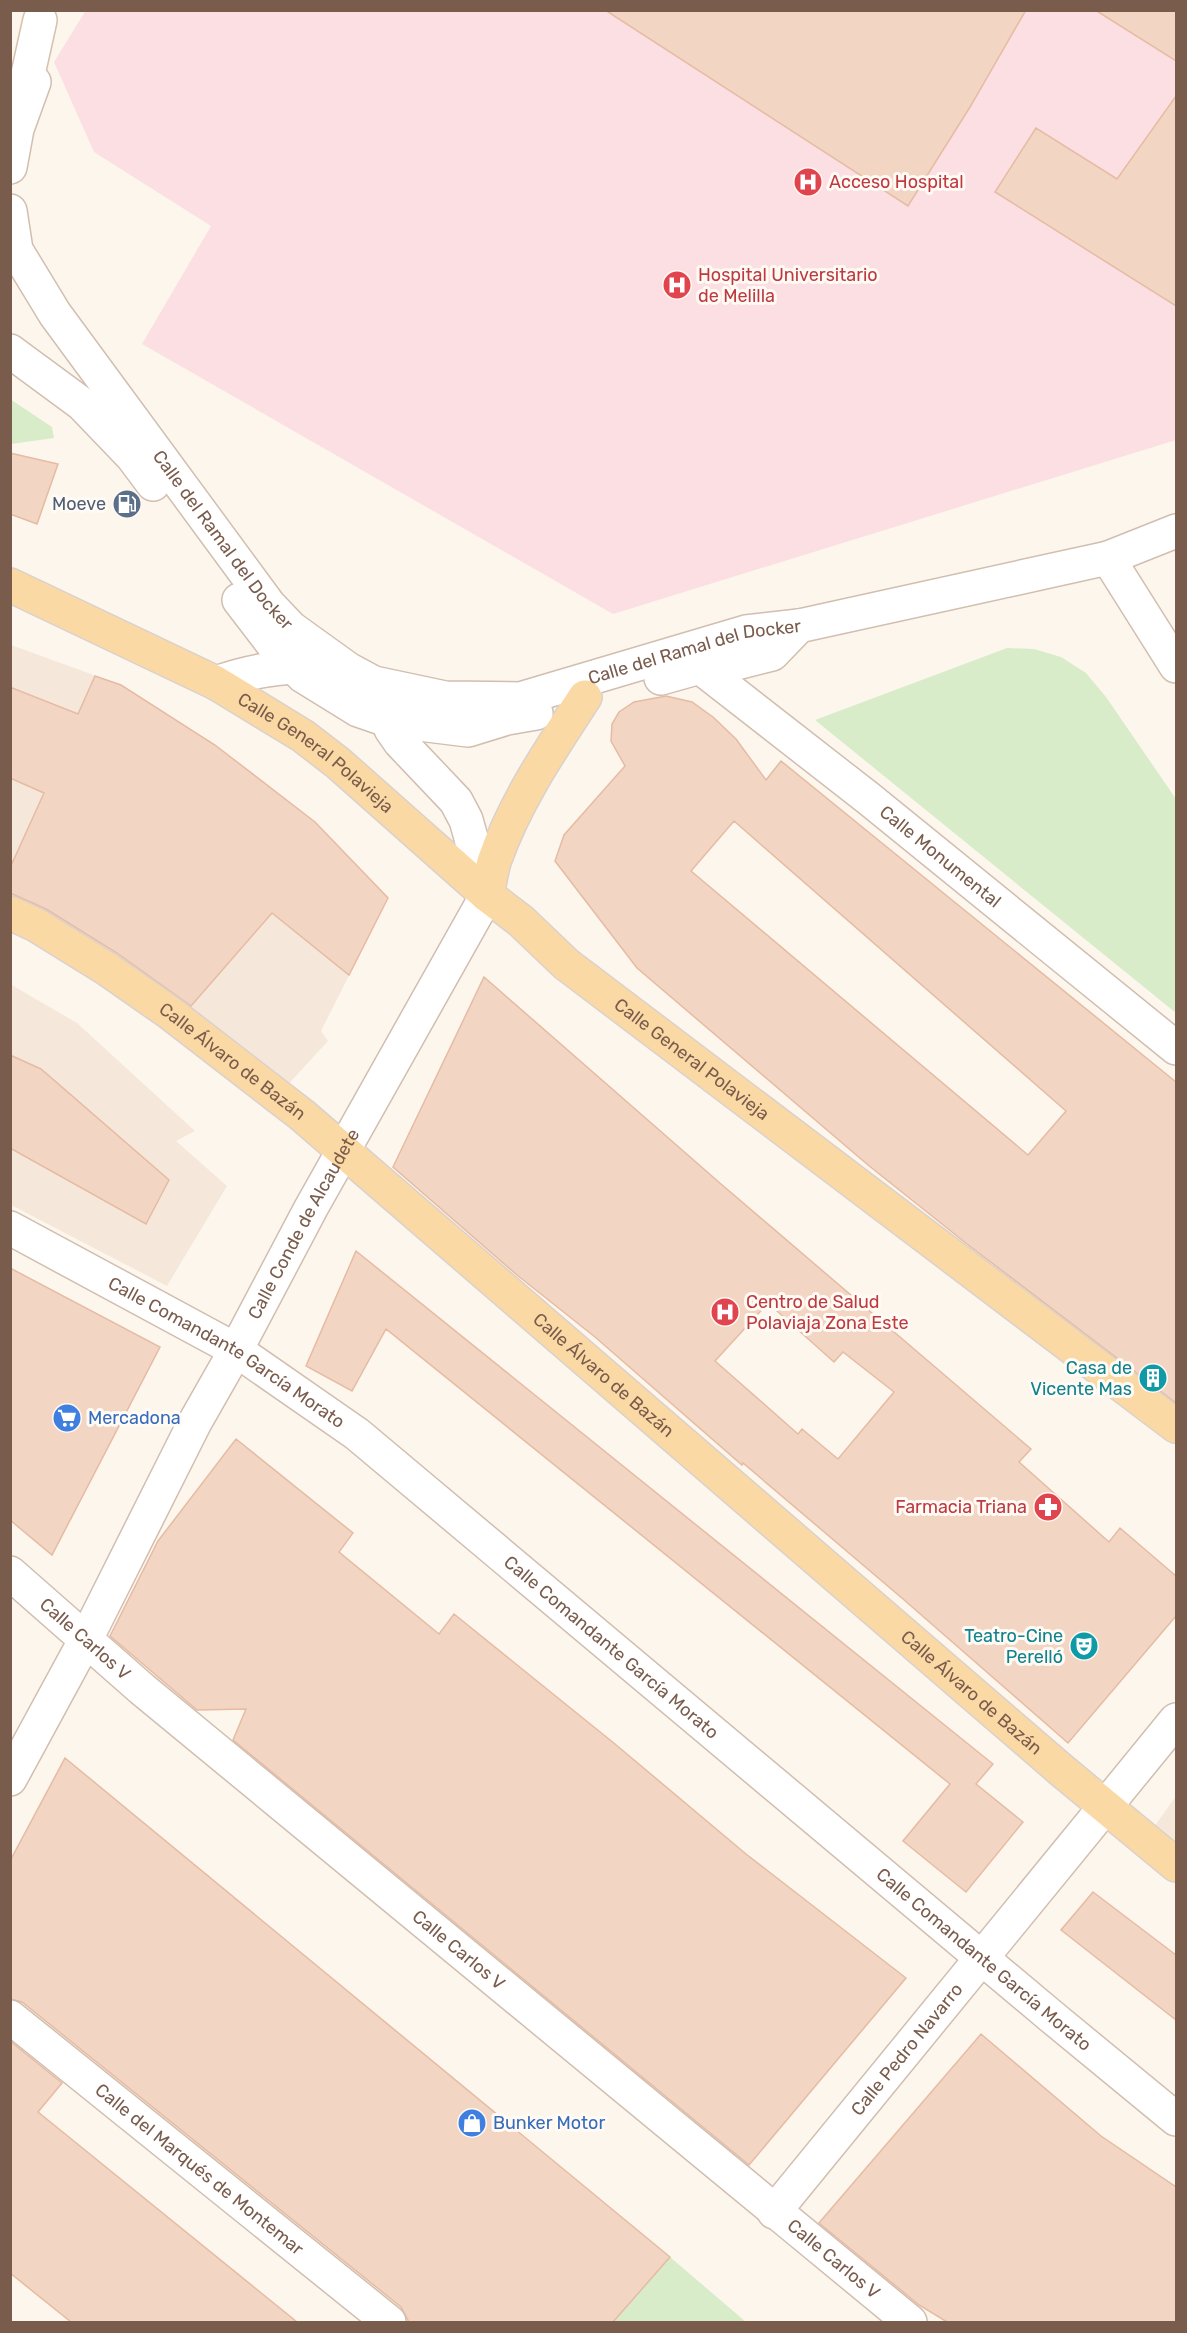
<svg xmlns="http://www.w3.org/2000/svg" width="1187" height="2333" viewBox="0 0 1187 2333" font-family="Rubik,sans-serif">
	<rect width="100%" height="100%" fill="#fdf6ec"/>
	<path fill="#f5e8da" d="M11,645l110,40 94,60 102,79 71,74 -67,133 7,10 -45,49 -162,-133 -110,-63z
		M10,984l67,39 118,108 -19,10 51,45 -60,100 -156,-81z
		M1176,1796v51l-22,-20z"/>
	<path fill="#fbdfe3" d="M86,10l1090,1v429l-563,174 -471,-270 69,-118 -117,-74 -40,-90z"/>
	<path fill="#d8ecc9" d="M10,399l42,28 2,11 -43,6z
		M1007,648l27,1 27,8 25,16 20,24 70,102v214l-361,-293z
		M670,2257l76,65h-133z"/>
	<path fill="#f3d5c3" stroke="#e6bba3" stroke-width="1.5" fill-rule="evenodd" d="M605,10h421l-56,97 -62,99z
		M1095,10h81v51z
		M1176,96v210l-181,-114 41,-64 81,51z
		M10,453l48,11 -21,60 -27,-10z
		M95,676l26,9 94,60 100,77 73,76 -39,77 -77,-62 -81,93 -74,-53 -71,-44 -36,-16v-25l34,-75 -34,-15v-91l68,27z
		M666,696l26,6 21,15 23,22 30,41 15,-19 395,321v321l-209,-159 -99,-79 -231,-197 -82,-107 9,-26 61,-69 -14,-25 1,-17 7,-12 15,-10zM734,821l332,290 -38,44 -337,-284z
		M484,977l237,207 310,265 -12,13 90,80 11,-14 56,48v40l-108,127 -165,-144 -160,-136 -1,2 -147,-128 -78,-62 -124,-108zM768,1303l66,59 9,-10 51,40 -56,67 -36,-30 -4,5 -83,-73z
		M10,1055l31,14 128,111 -23,44 -136,-76z
		M356,1251l637,513 -17,20 47,38 -57,70 -63,-51 47,-57 -564,-455 -34,62 -46,-25z
		M10,1268l150,79 -108,208 -42,-35z
		M236,1439l117,94 -14,19 100,82 15,-20 161,130 131,110 160,124 -157,187 -516,-425 13,-31 -49,1 -87,-74 48,-95z
		M65,1758l605,499 -57,65h-204l-8,-15 -379,-305 -12,-3v-138z
		M1093,1892l83,63v65l-115,-90z
		M981,2034l120,102 75,51v135h-229l-28,-17 -100,-82z
		M10,2041l52,42 -24,29 259,210h-226l-61,-49z"/>
	<g fill="none" stroke-linecap="round" stroke-linejoin="round">
		<g stroke="#d1beb0" stroke-width="36">
			<g id="street">
				<path d="M10,167l7,-38 17,-47"/>
				<path id="s1" d="M10,211l6,39 39,64 214,291 22,23 57,41 26,14 71,15 75,1 226,-67 53,-6 309,-68 68,-27"/>
				<path d="M10,351l72,53 50,52 21,28"/>
				<path d="M1108,558l68,108"/>
				<path d="M239,600l36,47 28,29 55,34 29,10 81,10 39,-12 29,-5"/>
				<path id="s2" d="M700,667l168,131 308,250"/>
				<path d="M661,678l39,-11 17,1 55,-14 27,-28"/>
				<path d="M216,683c31,-11 61,-17 93,-16"/>
				<path id="s3" d="M10,1228l226,122 121,84 695,583 124,102"/>
				<path id="s4" d="M10,1573l132,116 768,633"/>
				<path id="s5" d="M10,1779l76,-140 109,-217 41,-72 75,-142 176,-313 -21,-75 -10,-19 -56,-59 -9,-13 -17,-46"/>
				<path id="s6" d="M10,2017l379,305"/>
				<path id="s7" d="M774,2212l402,-492"/>
			</g>
		</g>
		<g stroke="#d6c0b0" stroke-width="36">
			<path id="secondary" d="M10,109l18,-35 12,-54"/>
		</g>
		<g stroke="#dad1cd" stroke-width="36">
			<g id="primary">
				<path id="s8" d="M10,585l206,98 87,53 35,27 149,132 34,26 45,43 610,462"/>
				<path d="M487,895c3,-12 4,-25 8,-36 21,-59 56,-110 90,-162"/>
				<path id="s9" d="M10,913l26,12 71,44 63,44 132,102 758,654 116,96"/>
			</g>
		</g>
		<use href="#street" stroke="#fff" stroke-width="33"/>
		<use href="#secondary" stroke="#fff" stroke-width="33"/>
		<use href="#primary" stroke="#fbd9a5" stroke-width="33"/>
	</g>
	<defs>
		<g id="hospital-disc" transform="scale(1.5)"><circle r="9.5" fill="#e0444e" stroke="#fffaf3"/><path d="M-5-5h3v3.5h4V-5h3V5h-3V1.5h-4V5h-3Z" fill="#fff"/></g>
		<g id="fuel-disc" transform="scale(1.5)"><circle r="9.5" fill="#5c6f8a" stroke="#fffaf3"/><path d="M-5.5-6h7V0h2V4h1.3V-2.5L3-4.5l.8-.8L6-3V5H2.5V1h-1V6h-7ZM-4.2-4.7v3.2H.2V-4.7Z" fill="#fff"/></g>
		<g id="building-disc" transform="scale(1.5)"><circle r="9.5" fill="#0f9aa8" stroke="#fffaf3"/><path d="M-4-6H4V6H1V3H-1V6H-4ZM-2.5-4.3h1.7v1.8h-1.7ZM.8-4.3h1.7v1.8H.8ZM-2.5-1h1.7V.8h-1.7ZM.8-1h1.7V.8H.8Z" fill="#fff"/></g>
		<g id="supermarket-disc" transform="scale(1.5)"><circle r="9.5" fill="#3f7fe0" stroke="#fffaf3"/><path d="M-6-5.5h2.5l.6 2H6L4.5 2H-2.5L-4.4-4H-6ZM-1.5 3.2a1.3 1.3 0 1 0 .1 0ZM3 3.2a1.3 1.3 0 1 0 .1 0Z" fill="#fff"/></g>
		<g id="pharmacy-disc" transform="scale(1.5)"><circle r="9.5" fill="#e0444e" stroke="#fffaf3"/><path d="M-2-6h4v4h4v4h-4v4h-4v-4h-4v-4h4Z" fill="#fff"/></g>
		<g id="theatre-disc" transform="scale(1.5)"><circle r="9.5" fill="#0f9aa8" stroke="#fffaf3"/><path d="M-5-5.5Q0-4 5-5.5V0Q5 5 0 6Q-5 5-5 0ZM-3.3-2.5H-1v1.5H-3.3ZM1-2.5H3.3v1.5H1ZM-2.8 1Q0 5.5 2.8 1Z" fill="#fff"/></g>
		<g id="shop-disc" transform="scale(1.5)"><circle r="9.5" fill="#3f7fe0" stroke="#fffaf3"/><path d="M-5-2.5h2.3a2.7 3.5 0 0 1 5.4 0H5L5.5 6h-11ZM-1.5-2.5h3a1.5 2.3 0 0 0-3 0Z" fill="#fff"/></g>
	</defs>
	<g fill-rule="evenodd">
		<use href="#hospital-disc" x="808" y="182"/>
		<use href="#hospital-disc" x="677" y="285"/>
		<use href="#fuel-disc" x="127" y="504"/>
		<use href="#hospital-disc" x="725" y="1312"/>
		<use href="#building-disc" x="1153" y="1378"/>
		<use href="#supermarket-disc" x="67" y="1418"/>
		<use href="#pharmacy-disc" x="1048" y="1507"/>
		<use href="#theatre-disc" x="1084" y="1646"/>
		<use href="#shop-disc" x="472" y="2123"/>
	</g>
	<g text-anchor="middle" stroke-width="6" stroke-linejoin="round" paint-order="stroke">
		<g font-size="18" fill="#be3a42" stroke="#fffaf3" text-anchor="start">
			<text x="829" y="188">Acceso Hospital</text>
			<text x="698" y="281">Hospital Universitario<tspan x="698" dy="21">de Melilla</tspan></text>
			<text x="746" y="1308">Centro de Salud<tspan x="746" dy="21">Polaviaja Zona Este</tspan></text>
			<text x="1027" y="1513" text-anchor="end">Farmacia Triana</text>
		</g>
		<g font-size="18" fill="#4e5e75" stroke="#fffaf3" text-anchor="end">
			<text x="106" y="510">Moeve</text>
		</g>
		<g font-size="18" fill="#7a5c4d" stroke="#fffaf3">
			<text dy="6" stroke="none"><textPath href="#s1" startOffset="396">Calle del Ramal del Docker</textPath></text>
			<text dy="6" stroke="none"><textPath href="#s1" startOffset="936">Calle del Ramal del Docker</textPath></text>
			<text dy="6" stroke="none"><textPath href="#s8" startOffset="350">Calle General Polavieja</textPath></text>
			<text dy="6" stroke="none"><textPath href="#s2" startOffset="306">Calle Monumental</textPath></text>
			<text dy="6" stroke="none"><textPath href="#s8" startOffset="836">Calle General Polavieja</textPath></text>
			<text dy="6" stroke="none"><textPath href="#s9" startOffset="268">Calle Álvaro de Bazán</textPath></text>
			<text dy="6" stroke="none"><textPath href="#s5" startOffset="628">Calle Conde de Alcaudete</textPath></text>
			<text dy="6" stroke="none"><textPath href="#s3" startOffset="250">Calle Comandante García Morato</textPath></text>
			<text dy="6" stroke="none"><textPath href="#s9" startOffset="754">Calle Álvaro de Bazán</textPath></text>
			<text dy="6" stroke="none"><textPath href="#s4" startOffset="100">Calle Carlos V</textPath></text>
			<text dy="6" stroke="none"><textPath href="#s3" startOffset="736">Calle Comandante García Morato</textPath></text>
			<text dy="6" stroke="none"><textPath href="#s9" startOffset="1240">Calle Álvaro de Bazán</textPath></text>
			<text dy="6" stroke="none"><textPath href="#s4" startOffset="586">Calle Carlos V</textPath></text>
			<text dy="6" stroke="none"><textPath href="#s3" startOffset="1222">Calle Comandante García Morato</textPath></text>
			<text dy="6" stroke="none"><textPath href="#s7" startOffset="210">Calle Pedro Navarro</textPath></text>
			<text dy="6" stroke="none"><textPath href="#s6" startOffset="243">Calle del Marqués de Montemar</textPath></text>
			<text dy="6" stroke="none"><textPath href="#s4" startOffset="1072">Calle Carlos V</textPath></text>
		</g>
		<g font-size="18" fill="#0d838f" stroke="#fffaf3" text-anchor="end">
			<text x="1132" y="1374">Casa de<tspan x="1132" dy="21">Vicente Mas</tspan></text>
			<text x="1063" y="1642">Teatro-Cine<tspan x="1063" dy="21">Perelló</tspan></text>
		</g>
		<g font-size="18" fill="#366cbe" stroke="#fffaf3" text-anchor="start">
			<text x="88" y="1424">Mercadona</text>
			<text x="493" y="2129">Bunker Motor</text>
		</g>
	</g>
	<rect width="1187" height="2333" fill="none" stroke="#7a5c4d" stroke-width="24"/>
</svg>
